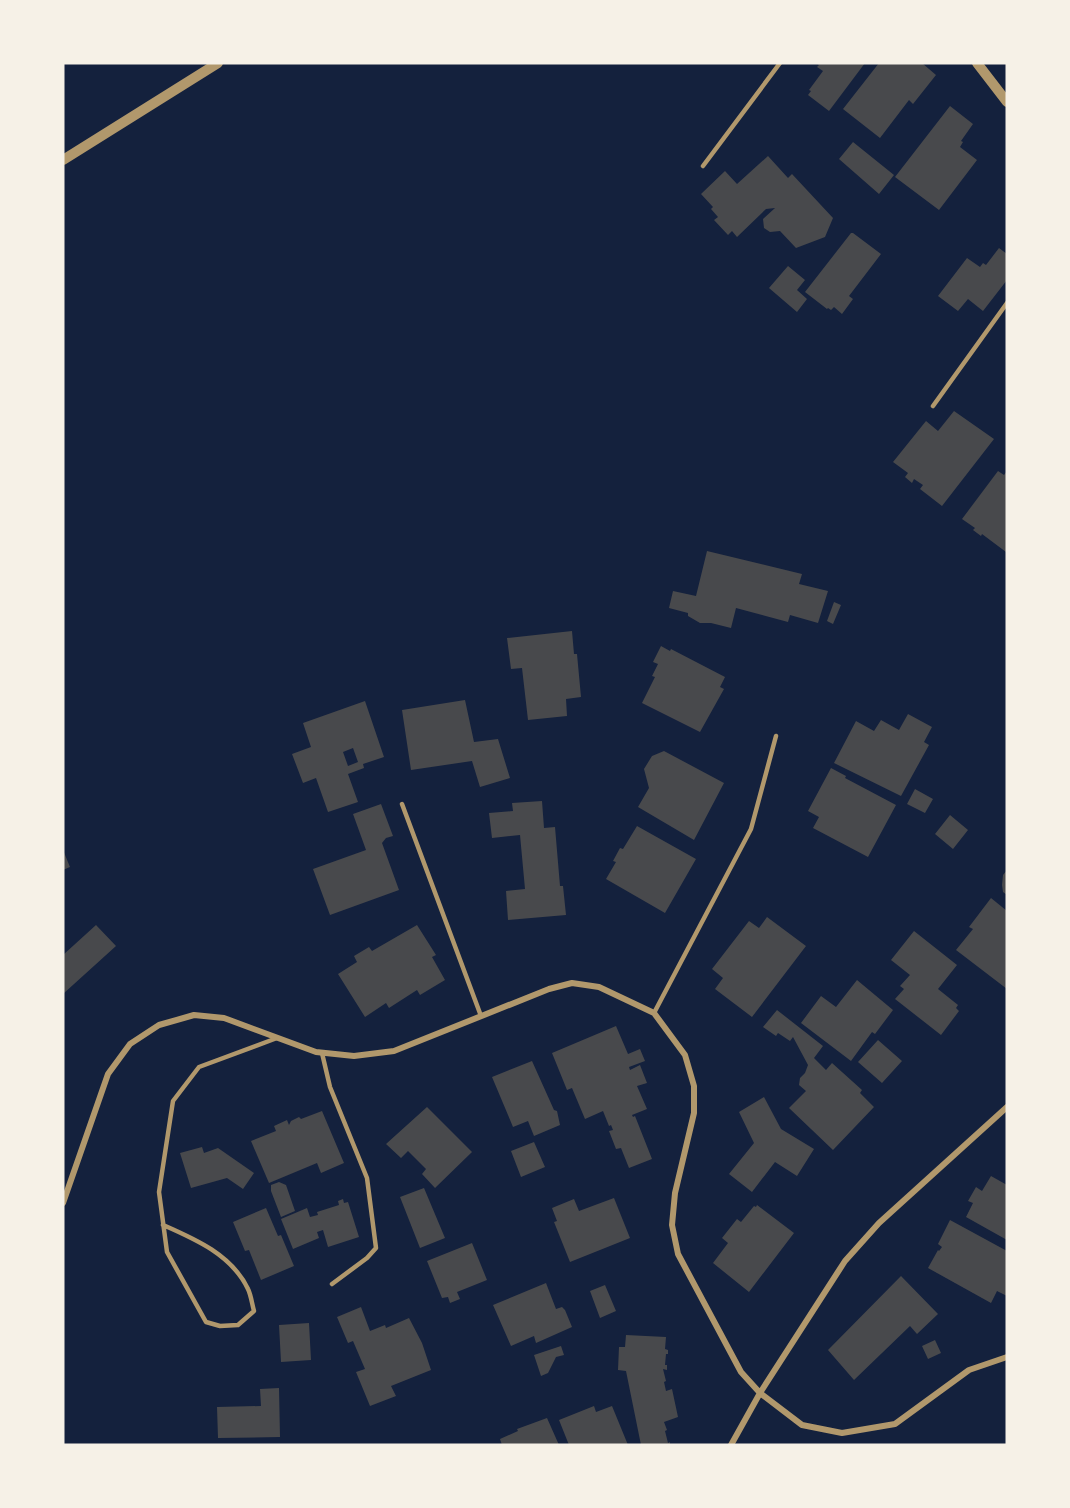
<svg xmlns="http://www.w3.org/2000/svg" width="1070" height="1508" viewBox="0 0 1070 1508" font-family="'DejaVu Sans',sans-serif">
	<rect width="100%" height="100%" fill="#14213d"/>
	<path fill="#48494c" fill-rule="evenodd" d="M816,63h49l-36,48 -21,-16 3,-4 -2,-1 14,-19 -6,-4 2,-2z
		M879,63h43l14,12 -23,29 -4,-4 -29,38 -37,-29z
		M950,106l23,18 -12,17 2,1 -3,5 17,13 -38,50 -44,-33z
		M853,142l41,33 -15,19 -40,-35z
		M768,156l20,22 4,-4 41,44 -8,19 -29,11 -16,-17 -10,1 -6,-4 -1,-9 12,-11 -9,1 -29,28 -5,-6 -4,4 -14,-15 4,-3 -7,-8 2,-2 -12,-13 24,-23 12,13z
		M851,233h2l28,21 -32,42 4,3 -11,15 -8,-7 -3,3 -3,-2 -1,1 -22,-17z
		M999,248l8,6v26l-24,31 -15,-12 -10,12 -20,-15 29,-38 13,9 3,-4 3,2z
		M788,266l17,14 -8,10 10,9 -10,13 -28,-24z
		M954,411l40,28 -52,67 -22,-17 3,-4 -9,-6 -2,4 -7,-6 3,-4 -15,-11 33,-41 12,10z
		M998,471l6,4 3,-4 -1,81 -24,-18 -1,2 -8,-6 2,-2 -13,-9z
		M707,551l95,23 -3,10 29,7 -10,32 -28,-8 -2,7 -52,-14 -5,20 -20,-5h-11l-12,-7v-3l-19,-5 4,-17 23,5z
		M834,602l7,3 -8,19 -6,-3z
		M572,631l2,23h3l4,43 -15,2 1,17 -39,4 -6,-52 -11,1 -4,-31z
		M661,646l9,5 1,-2 54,28 -5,10 4,2 -24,43 -58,-29 13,-26 -3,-1 6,-12 -5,-2z
		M465,700l9,42 24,-3 12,39 -30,9 -8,-26 -61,9 -9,-60z
		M365,701l19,56 -21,7 1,4 -16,6 10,28 -30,10 -12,-34 -13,5 -11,-29 19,-7 -8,-24zM353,748l5,14 -10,4 -5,-14z
		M908,714l24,13 -8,15 5,3 -28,51 -67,-33 22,-42 18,10 7,-11 18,10z
		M664,751l60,32 -30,57 -56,-33 11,-19 -5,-19 8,-13z
		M831,768l15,8 -1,2 51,27 -28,52 -55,-29 6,-11 -11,-6z
		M915,789l18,10 -8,14 -18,-9z
		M542,801l2,27 11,-1 5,59h3l3,29 -58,5 -2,-29 19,-2 -5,-54 -28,3 -3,-25 24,-2 -1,-8z
		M381,804l12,32 -7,2 -4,5 17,47 -69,25 -17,-46 53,-19 -13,-36z
		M950,815l18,15 -15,19 -18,-15z
		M637,826l59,33 -31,54 -59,-34 10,-17 -3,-1 7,-13 3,1z
		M63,850l7,17 -7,3z
		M1007,870v25l-4,-3 -1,-7 1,-10z
		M991,898l16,13v78l-51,-39 17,-21 -4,-2z
		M767,917l39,29 -54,71 -37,-28 8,-11 -11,-9 37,-48 10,7z
		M96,925l20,21 -53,48v-39z
		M417,925l19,30 -4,2 13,23 -25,15 -3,-5 -28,18 -3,-5 -21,14 -27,-43 19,-12 -3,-6 15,-9 3,4z
		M914,931l43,34 -19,24 20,16 -2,3 3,3 -18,24 -46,-36 9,-10 -4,-3 10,-11 -19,-15z
		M857,980l36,30 -18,24 -3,-2 -21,29 -50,-38 20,-27 15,11z
		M777,1010l46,36 -9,12 12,12 6,-7 30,27 -2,3 14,14 -41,43 -44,-42 17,-17 -7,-6 1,-7 5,-5 3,-8 -15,-28 -3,4 -12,-8 -2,3 -13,-9z
		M616,1026l12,28 12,-5 5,12 -16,6 1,3 10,-5 7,18 -10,3 10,23 -15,6 1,2 2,-1 17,43 -23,9 -8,-20 -5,1 -7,-18 4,-1 -2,-5 -2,1 -6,-15 -18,8 -13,-31 -5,2 -15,-37z
		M878,1040l24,21 -20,22 -24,-21z
		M532,1061l22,49 3,1 3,14 -26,11 -6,-15 -15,6 -21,-50z
		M764,1097l17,32 33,20 -17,27 -22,-14 -23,30 -23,-18 25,-31 -15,-31z
		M427,1107l45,45 -37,36 -13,-14 4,-5 -18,-18 -7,7 -15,-14z
		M322,1111l22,52 -23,10 -4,-10 -48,20 -18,-42 25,-10 -2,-5 13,-6 2,5 2,-4 8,-4 2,2z
		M534,1142l11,25 -24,10 -10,-26z
		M202,1147l2,6 14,-5 36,25 -11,16 -16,-11 -36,10 -11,-35z
		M991,1176l16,9v55l-41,-23 7,-14 -5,-2 8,-14 6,4z
		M279,1182l7,3 9,26 -14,6 -10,-26v-6z
		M424,1188l21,50 -25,10 -20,-51z
		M614,1198l16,40 -60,24 -16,-40 3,-1 -5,-13 22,-9 5,12z
		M343,1199l1,4 4,-1 11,35 -31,10 -5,-17 -6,2 2,6 -26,11 -12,-30 26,-11 3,9 8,-2 -1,-3 22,-7 -1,-4z
		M757,1205l37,28 -45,59 -36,-29 15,-20 -6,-5 15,-19 4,3 13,-16 2,1z
		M266,1208l12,28 3,-1 13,31 -33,14 -12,-30 -4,1 -12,-29z
		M950,1220l57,31v45l-10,-5 -6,12 -63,-35 10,-18 1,1 3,-4 -4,-3z
		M472,1243l15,37 -30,12 3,7 -10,4 -2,-6 -6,1 -15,-37z
		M901,1276l37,38 -21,20 -7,-8 -56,54 -26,-30z
		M546,1283l10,26 6,-2 3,3 7,17 -36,16 -2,-7 -23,10 -18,-41z
		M605,1285l11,26 -16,7 -10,-27z
		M361,1307l9,24 15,-6 1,3 23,-10 13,25 9,27 -40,16 5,10 -26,10 -14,-34 9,-3 -12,-28 -5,2 -11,-26z
		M309,1323l2,37 -30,2 -2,-37z
		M626,1335l40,2 -1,12 3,1v4h-2l-1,11h2v5l-4,-1 3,12 -2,1 2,9 6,-2 6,28 -14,5 3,8 -2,1 3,12 2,-1v3h-29l-15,-74 -8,-1 1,-23h6z
		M935,1340l6,13 -13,6 -6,-13z
		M561,1346l3,9 -8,2 -8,16 -7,3 -7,-21z
		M279,1388l1,49 -62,1 -1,-31 44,-1 -1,-17z
		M594,1406l2,6 16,-6 16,39h-59l-10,-25z
		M547,1418l12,27h-57l-2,-6 18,-8 -1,-2z"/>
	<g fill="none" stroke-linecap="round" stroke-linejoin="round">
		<path stroke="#b1986c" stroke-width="4.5" d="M703,166l77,-103
			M933,406l74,-103
			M402,804l79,212
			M654,1013l97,-184 25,-93
			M322,1053l8,34 37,91 9,70 -9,10 -35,26
			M163,1225c32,14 69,30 85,64 3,6 4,15 6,22l-16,14 -18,1 -14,-4 -39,-70 -8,-60 14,-91 26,-34 78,-29"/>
		<path stroke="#b1986c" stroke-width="6" d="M63,1203l45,-129 22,-30 29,-19 35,-10 30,3 92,34 38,4 40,-5 155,-62 23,-6 27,4 55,26 31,42 9,31v27l-19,80 -3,32 6,29 63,118 19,21 42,32 40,8 53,-9 74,-54 38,-13
			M731,1445l29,-52 85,-132 34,-38 128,-116"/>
		<path stroke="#b1986c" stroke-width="10" d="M977,63l30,39
			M63,160l155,-97"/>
	</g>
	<rect width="1070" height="1508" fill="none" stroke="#f6f1e7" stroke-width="129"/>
</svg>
